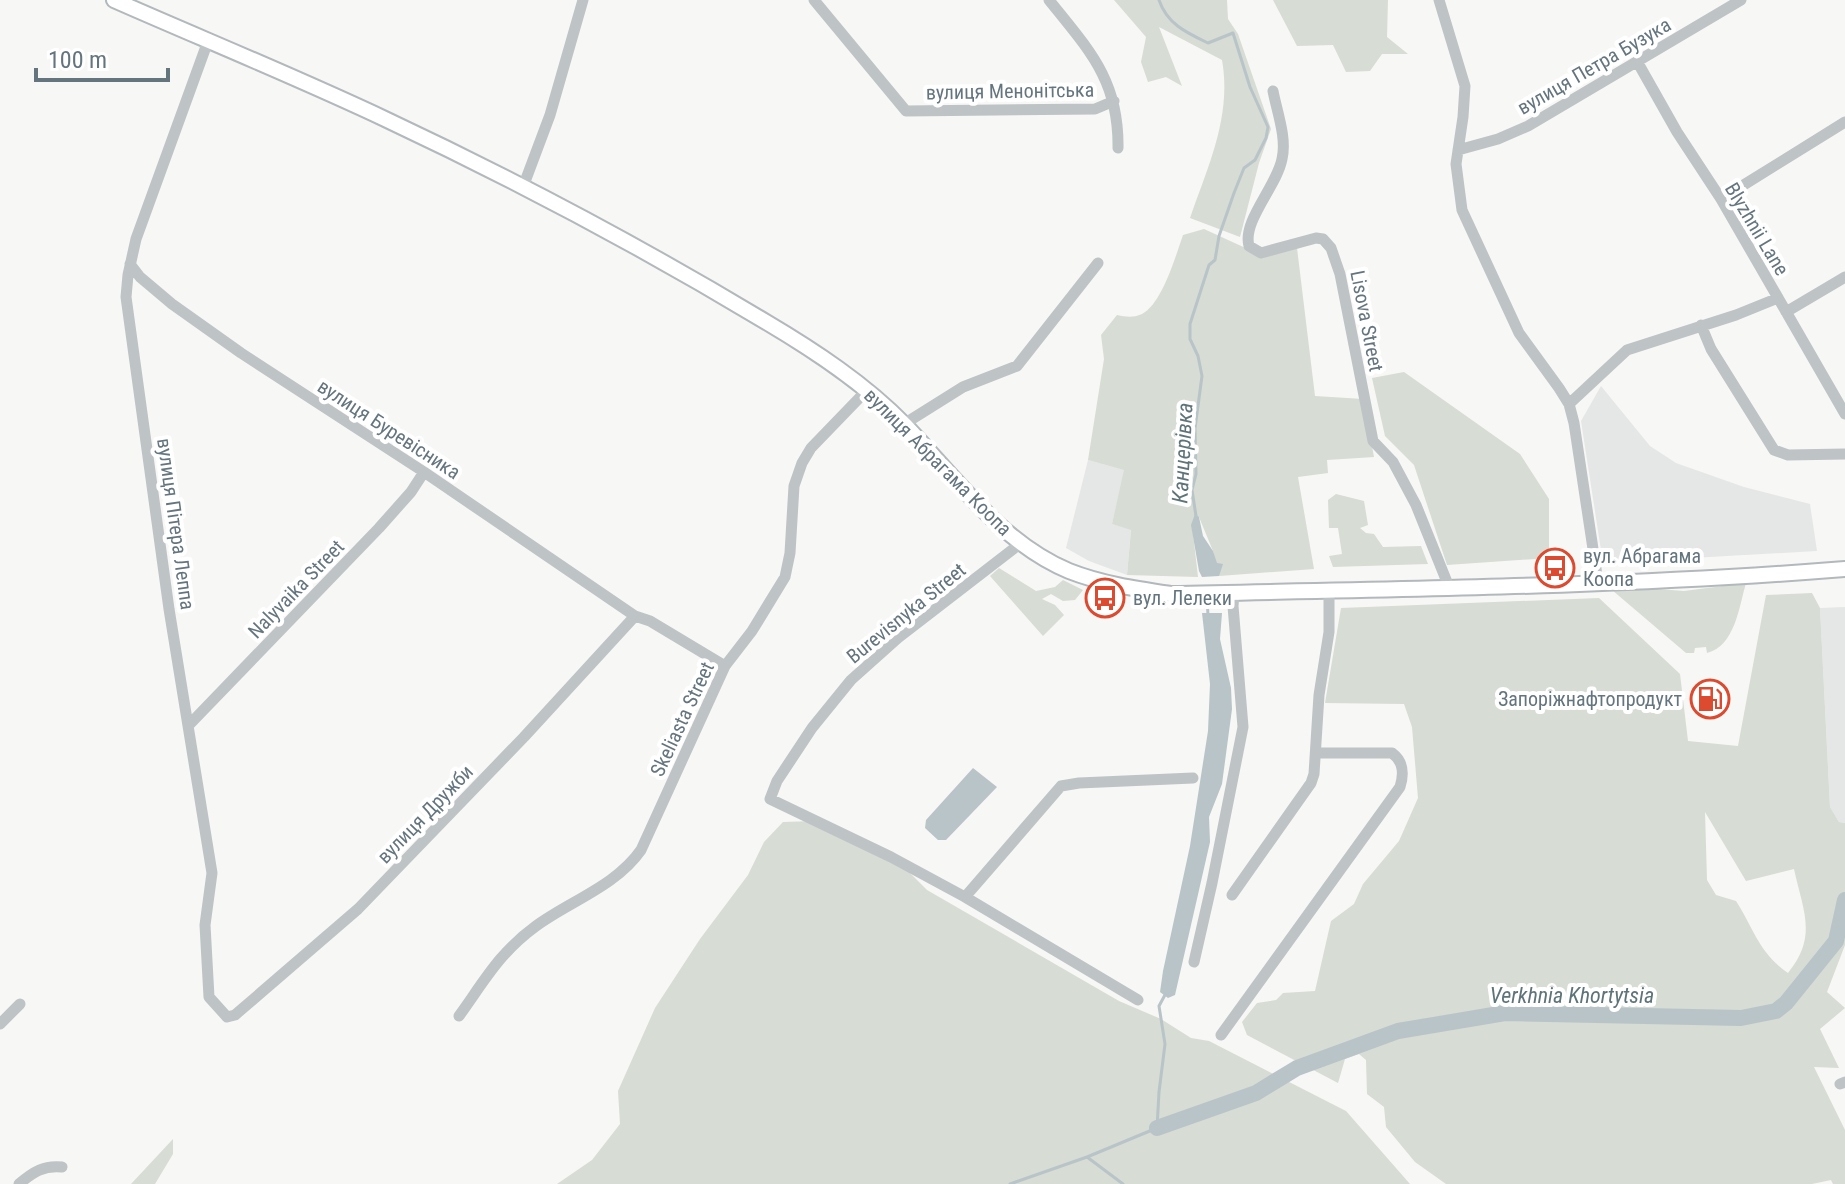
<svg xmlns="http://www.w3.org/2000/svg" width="1845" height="1184" viewBox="0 0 1845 1184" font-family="'Roboto Condensed',sans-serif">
	<rect width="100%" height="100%" fill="#f7f7f5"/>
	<path fill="#e5e7e6" d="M1601,386l49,60 26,17 68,24 66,17 7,47 -214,12 -22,-142z
		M1088,460l37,10 -13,54 19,5 -4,46 -38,-14 -23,-13z
		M1845,607v216l-6,-1 -9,-15 -10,-199z"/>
	<path fill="#d7dcd4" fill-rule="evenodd" d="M1114,0h113l1,19 10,15 33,95 -12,34 -19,74 -50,-19c18,-52 42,-102 32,-158l-63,-33 23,59 -16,-9 -18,5 -7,-20 5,-25z
		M1273,0h115l-1,37 21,17h-26l-12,17 -24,1 -13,-27 -36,1z
		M1204,229l59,27 34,-8 18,148 48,3 11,58 -47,3 1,13 -30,4 16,92 -95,7 -6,-25 -14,-34 -7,8 6,52 -71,-2 4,-45 -19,-6 12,-54 -36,-10 16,-101 -3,-24 16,-20c9,2 16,3 25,-1 20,-10 34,-59 41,-79z
		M1404,372l116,82 29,45v59l-102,7 -33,-100 -29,-29 -13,-58z
		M1336,494l28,7 4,24 -8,3 6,5 8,1 9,13 38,-1 7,18 -95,3 -4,-11 13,-2 -4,-26h-9l-1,-28z
		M999,568l37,23 19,-4 8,-7 20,10 -8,10 -12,1 -12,-7 -9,5 13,6 9,10 -21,21 -53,-60z
		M1746,583c-7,24 -11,63 -39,70l-1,-6 -11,1 -1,5h-8l-74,-63 20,-3 52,4z
		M1812,593l8,15 10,199 9,15 6,1v122l-18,47 18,16 -25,21 19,39 -25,-1 31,63v54h-12l-2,-4 -19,4h-366l-31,-22 -29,-35 -2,-20 -17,-13 -1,-34 -7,-6 -14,5 -7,24 -91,-48 -5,-13 15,-19 19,-3 7,-7 32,-2 16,-70 23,-17 9,-20 36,-43 19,-43 -6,-71 -8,-23 -79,-1 16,-95 258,-10 81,76 8,67 50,5 28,-151zM1705,812l41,69 48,-12c9,42 24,67 -6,104 -29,-20 -34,-44 -52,-72l-20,-6 -9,-15z
		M815,821l92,49 20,20 192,111 42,18 30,19 18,3 137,70 64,73h-853l35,-24 28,-36 -2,-33 37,-83 45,-69 48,-64 16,-33 19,-20z
		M173,1139v15l-18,30h-24z"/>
	<path fill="#b8c4c8" d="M1195,514l4,3 4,19 10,15 4,12 6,1 -4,12 -17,1 -3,-6 -8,-46z
		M1202,613h20l-2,26 11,49 1,21 -10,75 -13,33 1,25 -35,153 -7,3 -8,-6 3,-21 27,-125 18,-115 2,-47z
		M973,768l24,19 -51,53h-8l-13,-12 1,-8z"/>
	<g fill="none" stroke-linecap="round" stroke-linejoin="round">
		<path stroke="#b8c4c8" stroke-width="3" d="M1159,0c8,24 28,33 49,43l25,-10 17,54 18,40 -2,11 -11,22 -11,8 -10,25 -15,43 -4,24 -6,5 -19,59v15l8,17 4,20 -7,52 1,46 -4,16 4,26
			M1207,599l1,16
			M1087,1157l70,-29 2,-36 6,-48 -6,-38 7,-13
			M1010,1184l77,-27 36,27"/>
		<path stroke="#b8c4c8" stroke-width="16" d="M1157,1128l99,-35 41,-25 101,-37 107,-18 236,5 35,-7 10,-8 50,-62 9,-41"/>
		<g stroke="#b2b8bb" stroke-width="18">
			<path id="major" d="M114,0c91,40 182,77 271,119 130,61 258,129 381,203 49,29 99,62 139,103 49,51 96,118 164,146 33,13 68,18 102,23 225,-5 450,-7 674,-25"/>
		</g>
		<path stroke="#bec3c6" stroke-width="11" d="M814,0l92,111 189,-2 19,-8
			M1049,0c40,50 70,80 69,148
			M1439,0l26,86 -2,31 -7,47 6,46 57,123 40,55 10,16 5,19 24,159
			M208,41l-72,198 -8,36 -2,22 43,312 43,264 -7,52 4,72 18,20 8,-2 123,-106 166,-172 111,-121
			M1638,63l39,69 44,67 124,215
			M1273,91c4,21 14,47 9,68 -5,27 -40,62 -33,87l12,7 55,-15 7,1 8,9 9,26 33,167 20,21 23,43 33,82
			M1458,150l40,-11 30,-13 213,-126
			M523,187l27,-72 33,-115
			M1721,199l124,-77
			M130,264l10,13 32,27 69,49 183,119 211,144 15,5 75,45
			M1786,312l59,-35
			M1701,325l10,24 63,101 14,5 57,-1
			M1569,404l58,-54 109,-35 42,-17
			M904,424l59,-37 54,-21 81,-103
			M1021,543l-123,95 -47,42 -39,48 -35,53 -7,18 121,58 74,40 173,103
			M188,726l191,-198 32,-36 13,-20
			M1232,895l79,-112 3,-9 5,-79 10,-63v-43
			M965,897l96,-111 18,-3 114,-5
			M1194,962l18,-79 31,-156 -10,-121 1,-14
			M459,1016c26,-36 40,-63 77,-90 34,-25 80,-40 105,-76l84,-184 27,-35 33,-54 5,-24 4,-67 8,-23 9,-15 56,-58
			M0,1024l20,-20
			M1221,1035l179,-248c4,-13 4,-25 -8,-34h-75
			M1840,1084l5,-2
			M19,1184c14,-12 25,-19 43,-17"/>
		<use href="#major" stroke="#fff" stroke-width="14"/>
	</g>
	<defs>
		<g id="bus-ring" transform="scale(2)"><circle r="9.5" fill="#fff" stroke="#dc4b30" stroke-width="1.5"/><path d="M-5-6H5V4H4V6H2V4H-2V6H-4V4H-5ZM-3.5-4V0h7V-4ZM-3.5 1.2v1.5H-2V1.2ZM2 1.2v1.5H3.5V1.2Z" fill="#dc4b30"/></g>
		<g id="fuel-ring" transform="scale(2)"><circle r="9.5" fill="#fff" stroke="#dc4b30" stroke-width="1.5"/><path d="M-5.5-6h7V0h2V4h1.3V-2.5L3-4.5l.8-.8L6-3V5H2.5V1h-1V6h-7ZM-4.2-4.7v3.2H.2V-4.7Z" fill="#dc4b30"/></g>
	</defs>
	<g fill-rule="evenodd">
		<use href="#bus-ring" x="1555" y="568"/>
		<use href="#bus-ring" x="1105" y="598"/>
		<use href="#fuel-ring" x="1710" y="699"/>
	</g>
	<g text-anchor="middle" stroke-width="8" stroke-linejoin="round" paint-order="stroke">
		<g font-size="20" fill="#64757e" stroke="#fff">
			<text transform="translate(1594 66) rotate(-30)" y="7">вулиця Петра Бузука</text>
			<text transform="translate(1010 91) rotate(-1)" y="7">вулиця Менонітська</text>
			<text transform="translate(1757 229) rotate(59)" y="7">Blyzhnii Lane</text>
			<text transform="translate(1367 321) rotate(79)" y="7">Lisova Street</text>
			<text transform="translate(389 429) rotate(33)" y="7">вулиця Буревісника</text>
			<text transform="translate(938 462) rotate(45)" y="7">вулиця Абрагама Коопа</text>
			<text transform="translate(176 524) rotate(82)" y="7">вулиця Пітера Леппа</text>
			<text transform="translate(296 589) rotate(-46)" y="7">Nalyvaika Street</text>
			<text transform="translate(906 613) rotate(-39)" y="7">Burevisnyka Street</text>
			<text transform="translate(682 719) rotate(-65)" y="7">Skeliasta Street</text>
			<text transform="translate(425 814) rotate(-46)" y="7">вулиця Дружби</text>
		</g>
		<g font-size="20" fill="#64757e" stroke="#fff" text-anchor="start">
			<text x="1583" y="563">вул. Абрагама<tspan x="1583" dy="23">Коопа</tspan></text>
			<text x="1133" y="605">вул. Лелеки</text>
			<text x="1682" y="706" text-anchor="end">Запоріжнафтопродукт</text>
		</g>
		<g font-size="22" font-style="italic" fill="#5e7479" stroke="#fff">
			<text transform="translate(1182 453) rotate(-87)" y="8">Канцерівка</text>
			<text x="1572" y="1003">Verkhnia Khortytsia</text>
		</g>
	</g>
	<path d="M36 68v12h132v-12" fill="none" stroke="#64757e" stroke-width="4"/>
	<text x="48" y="68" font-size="24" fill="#64757e" stroke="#ffffff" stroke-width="6" paint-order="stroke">100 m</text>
</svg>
